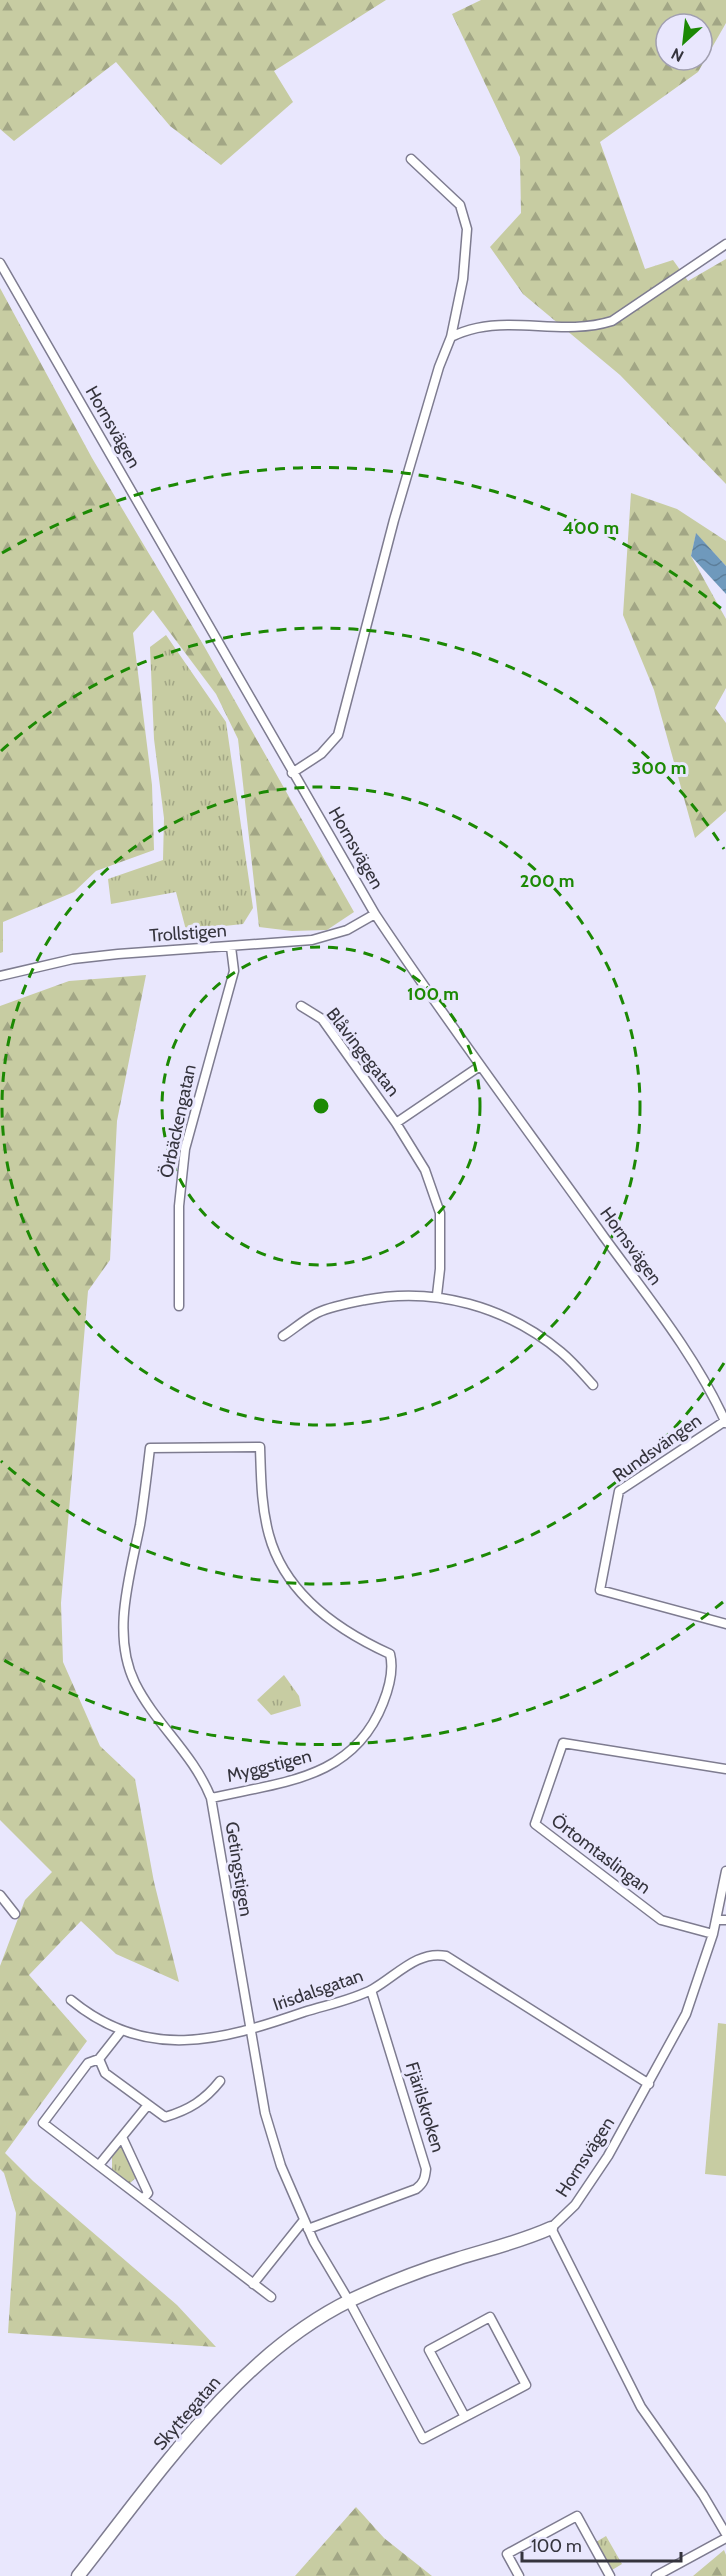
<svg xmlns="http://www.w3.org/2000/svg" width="726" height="2576" viewBox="0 0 726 2576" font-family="Cabin,sans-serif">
	<defs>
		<pattern id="grass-tufts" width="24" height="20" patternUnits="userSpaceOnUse" patternTransform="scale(1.5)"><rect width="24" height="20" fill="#c7cca2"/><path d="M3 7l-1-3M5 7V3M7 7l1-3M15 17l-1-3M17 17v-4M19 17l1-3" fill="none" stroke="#a2a685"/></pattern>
		<pattern id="forest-firs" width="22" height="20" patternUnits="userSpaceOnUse" patternTransform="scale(1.5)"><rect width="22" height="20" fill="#c7cca2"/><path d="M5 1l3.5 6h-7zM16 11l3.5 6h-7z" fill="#a2a685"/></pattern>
		<pattern id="water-waves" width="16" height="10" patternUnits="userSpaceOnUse" patternTransform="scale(1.5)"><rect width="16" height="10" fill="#6f99bc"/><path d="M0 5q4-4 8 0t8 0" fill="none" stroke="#5c7e9a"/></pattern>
	</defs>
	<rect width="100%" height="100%" fill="#e9e7fd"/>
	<path fill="url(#grass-tufts)" d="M166,635l60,87 27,186 -10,16 -57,6 -10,-38 -65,12 -3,-25 55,-19 1,-42 -10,-79 -4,-92z
		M284,1675l15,21 2,10 -30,9 -14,-15z
		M121,2144l17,32 -9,8 -17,-14v-14z
		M606,2536l16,28 -10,6 -16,-28z"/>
	<path fill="url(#forest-firs)" fill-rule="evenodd" d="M0,0h386l-112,71 19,31 -72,63 -51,-39 -54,-64 -102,79 -14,-12z
		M481,0h245v23l-28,49 -98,70 45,127 28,-9 15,21 38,-22v225l-106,-109 -97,-81 -33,-47 31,-34 -1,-56 -68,-143zM666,24h36v36h-36z
		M0,288l92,170 112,188 150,266 -27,18 -35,1 -33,-4 -21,-188 -22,-45 -63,-84 -20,23 19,152 2,65 -58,21 -22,21 -71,30v30l-3,1z
		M631,493l46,16 49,32v25l-30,-32 -5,22 35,63v69l-11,20 11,15v88l-31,27 -41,-148 -31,-75z
		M146,975l-29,146 -7,139 -22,31 -27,312 2,59 37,84 35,33 19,103 25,100 -63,-28 -35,-33 -52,54 58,66 -82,112 28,28 144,124 39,42 -208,-14 8,-120 -12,-40 -4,-4v-203l25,-66 27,-28 -52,-52v-814l69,-25z
		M356,2507l28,31 48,38h-137z
		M724,2550l2,5v21h-33z"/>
	<path fill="#c7cca2" d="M718,2023l8,1v152l-21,-2z"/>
	<path fill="url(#water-waves)" d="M696,533l30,33v28l-35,-38z"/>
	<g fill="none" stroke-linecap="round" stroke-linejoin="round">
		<g stroke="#7e7c90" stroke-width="11">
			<path id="street" d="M0,263l375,651c73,110 152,215 229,323 43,59 92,119 122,186
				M451,337c8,-4 17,-7 26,-9 45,-9 90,7 135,-7l114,-77
				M292,773l29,-19 17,-19 56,-215 45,-153 12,-30 12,-58 4,-50 -7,-24 -49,-46
				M0,976l73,-17 45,-5 194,-14 35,-10 28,-16
				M301,1006l21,13 74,104 29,47 15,43v56l-3,26
				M396,1123l84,-57
				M179,1306v-100l6,-57 49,-178 -3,-24
				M283,1336c11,-7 22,-17 34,-23 15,-7 32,-10 48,-13 70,-14 142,7 196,52 12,10 22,22 32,33
				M725,1421l-106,70 -19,99 126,34
				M211,1798c70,-16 142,-18 172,-95 6,-15 11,-33 7,-49 -53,-24 -105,-60 -121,-119 -8,-29 -8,-59 -9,-88l-110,1c-3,26 -6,52 -10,77 -10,51 -29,109 -5,158 21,42 58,70 76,115l54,315 16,53 33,76 35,59 74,138 42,-22
				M726,1871l-13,63 -27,80 -78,142 -33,49 -24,23 90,179 62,88 23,39
				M0,1895l15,19
				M716,1920h10
				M713,1934l-52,-14 -126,-96 28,-81 163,26
				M71,2000c75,62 149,41 233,12 22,-7 49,-12 69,-23 23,-13 45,-39 73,-33l203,128
				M121,2031l-22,28 -11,4 -45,60 228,174
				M99,2059l6,14 60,44c24,-7 40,-17 55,-36
				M122,2137l26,56 -5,6
				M99,2165l48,-59
				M308,2229l108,-40c8,-6 9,-11 10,-20l-55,-179
				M253,2284l51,-64
				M490,2317l36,68 -61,32 -36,-67z
				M519,2576l-12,-22 70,-38 33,60
				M656,2576l70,-38"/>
		</g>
		<g stroke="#7e7c90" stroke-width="15">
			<path id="secondary" d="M78,2576c77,-97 158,-220 273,-276 34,-16 70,-30 106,-41 32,-10 63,-17 94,-31"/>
		</g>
		<use href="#street" stroke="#fff" stroke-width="8"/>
		<use href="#secondary" stroke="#fff" stroke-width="12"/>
	</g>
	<g fill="none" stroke="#1c8904" stroke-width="3" stroke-dasharray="10 8">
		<circle cx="321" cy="1106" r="159"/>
		<circle cx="321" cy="1106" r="319"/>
		<path d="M724 1363A478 478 0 0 1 1 1461M1 751A478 478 0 0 1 724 849"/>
		<path d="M723 1602A638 638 0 0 1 2 1659M2 553A638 638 0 0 1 723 610"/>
	</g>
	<g text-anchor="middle" stroke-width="6" stroke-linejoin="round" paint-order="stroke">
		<g font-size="18" fill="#35343d" stroke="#e9e7fd">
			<text transform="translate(113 427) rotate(60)" y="6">Hornsvägen</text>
			<text transform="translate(356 848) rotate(60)" y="6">Hornsvägen</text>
			<text transform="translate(188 933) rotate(-4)" y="6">Trollstigen</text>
			<text transform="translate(363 1052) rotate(52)" y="6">Blåvingegatan</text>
			<text transform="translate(178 1121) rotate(-78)" y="6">Örbäckengatan</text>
			<text transform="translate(631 1246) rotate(54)" y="6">Hornsvägen</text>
			<text transform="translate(657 1448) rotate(-35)" y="6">Rundsvängen</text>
			<text transform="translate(269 1766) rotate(-14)" y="6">Myggstigen</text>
			<text transform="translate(601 1854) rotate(37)" y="6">Örtomtaslingan</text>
			<text transform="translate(239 1869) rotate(81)" y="6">Getingstigen</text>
			<text transform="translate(318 1990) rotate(-19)" y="6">Irisdalsgatan</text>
			<text transform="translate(425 2107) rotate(73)" y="6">Fjärilskroken</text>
			<text transform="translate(585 2157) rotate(-57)" y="6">Hornsvägen</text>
			<text transform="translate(187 2413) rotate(-49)" y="6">Skyttegatan</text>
		</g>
	</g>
	<circle cx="321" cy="1106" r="9" fill="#1c8904" stroke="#e9e7fd" stroke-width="3"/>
	<g font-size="18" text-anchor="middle" font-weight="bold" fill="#1c8904" stroke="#e9e7fd" stroke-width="6" stroke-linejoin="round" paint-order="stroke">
		<text x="591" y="534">400 m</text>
		<text x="659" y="774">300 m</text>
		<text x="547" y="887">200 m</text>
		<text x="433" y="1000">100 m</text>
	</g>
	<g transform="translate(684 42) rotate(207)"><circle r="28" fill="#e9e7fd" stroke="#a19fb0" stroke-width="1.5"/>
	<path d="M0-4.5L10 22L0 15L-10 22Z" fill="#1c8904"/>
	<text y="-9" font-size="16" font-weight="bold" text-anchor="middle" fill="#35343d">N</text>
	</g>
	<path d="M522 2552v9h159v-9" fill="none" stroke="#35343d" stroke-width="3"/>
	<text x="531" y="2552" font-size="18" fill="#35343d" stroke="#e9e7fd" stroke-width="4.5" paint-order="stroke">100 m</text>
</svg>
